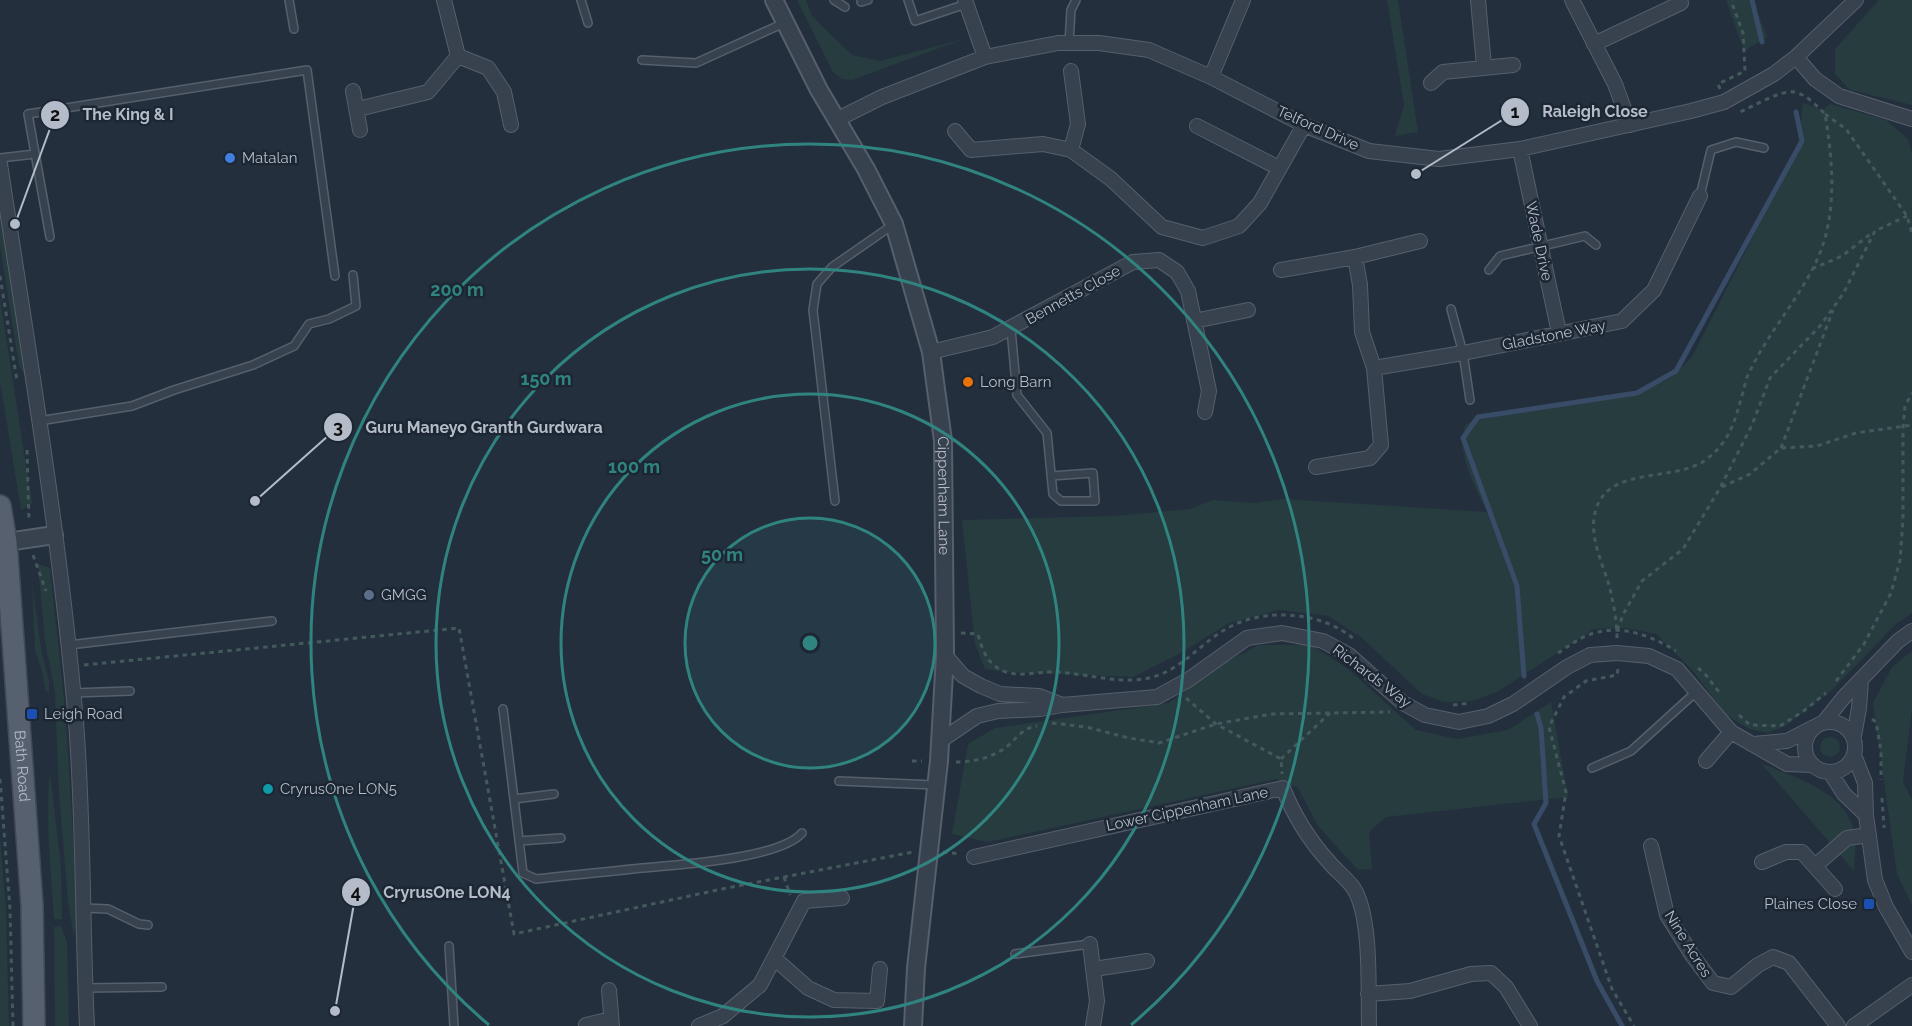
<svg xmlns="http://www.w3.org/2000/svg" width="1912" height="1026" viewBox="0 0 1912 1026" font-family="Raleway,sans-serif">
	<rect width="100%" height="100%" fill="#242f3e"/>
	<path fill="#263c3f" d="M797,0h9l6,16 40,39 28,6 84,-22 -112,41 -10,-1 -9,-7z
		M1387,0h11l20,132 -23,4 9,-31z
		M1726,0h27l14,37 -23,14z
		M1879,0h33v105l-62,-15 -15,-16v-25z
		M1803,103l19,7 8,-6 56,16 22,19 4,14v460l-17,12 -62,64 -46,36 -20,8 -18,-4 -23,-14 -33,-44 -37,-37 -30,-6 -32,1 -97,63 -25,9 -28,1 -22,-8 -60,-56 -34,-22 -49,-6 -50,13 -50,31 -46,23 -128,-5 -20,-3 -10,-25 -13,-124 152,-4 76,-7 23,-9 41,3 29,-4 204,13c-10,-22 -34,-64 -21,-88l7,-3 136,-25 34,-4 29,-15 20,-20 74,-146 33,-71z
		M0,212l23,143 2,21 -6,-10 -19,-121z
		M0,298l32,206 -11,6 -21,-129z
		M38,564l12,4 15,139 13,203 -4,28 -6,-36 -9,-109 -4,-100 -10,-52z
		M32,583l10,72 7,25v14l-4,-5 -3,-18 -7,-21z
		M1259,645h52l36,23 69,62 41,9 51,-9 43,-28 17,95 -182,20 -17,15 3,37 -14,1 -40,-44 -20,-38 -21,-9 -289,63 -36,-8 16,-90 27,-16 174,-25 53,-39z
		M1912,651v57l-9,74 9,18v105l-15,-31 -24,-171 19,-36z
		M1820 747a10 10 0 1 1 20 0a10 10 0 1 1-20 0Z
		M1761,763c31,14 78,26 91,61 5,14 3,32 2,47z
		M50,772l11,95 1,52h-8c-3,-48 -9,-99 -4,-147z
		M0,835l6,76 3,115h-9z
		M61,926l6,16 2,84h-14l-1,-99z"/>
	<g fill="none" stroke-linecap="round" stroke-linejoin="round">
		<path stroke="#394c67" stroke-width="5" d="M1752,0l10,42
			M1524,676l-7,-90 -54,-148 15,-21 159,-24 39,-22 126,-230 -6,-29
			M1537,714l4,14 5,75 -12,21 63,157 25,45"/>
		<g stroke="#565f6c" stroke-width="10">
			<path id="service" d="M289,0l5,29
				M581,0l7,23
				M834,0l11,7
				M908,0l7,21 51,-17
				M861,2l7,-2
				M1069,43l2,-33 5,-10
				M642,60l54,3 88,-40
				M0,158l35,-4
				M1700,196l11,-46 25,-8 28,6
				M50,237l-22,-123 279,-44 28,206
				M1489,270l11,-14 85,-20 11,9
				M1451,309l12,44 7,47
				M1011,329l6,66 30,38 6,61 8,7h34l-2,-28 -42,3
				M39,421l93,-15 42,-16 79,-25 41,-19 15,-22 20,-5 27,-13 -3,-31
				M835,501l-22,-191 4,-26 15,-17 62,-43
				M69,645l203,-24
				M73,693l57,-2
				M503,709l20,164 13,6c35,-4 70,-7 106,-11 35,-3 137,-9 160,-35
				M1592,768l39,-17 65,-59
				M839,781l96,4
				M514,799l40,-5
				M519,841l42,-3
				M84,908l24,1 31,15 9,1
				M449,946l5,80
				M1015,954l75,-10
				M85,988l77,-1"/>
		</g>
		<g stroke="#565f6c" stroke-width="16">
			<path id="minor" d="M444,0l14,56
				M965,0l20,57
				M1478,0l6,66
				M1572,0l43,84 15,41
				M1594,44l87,-41 -2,-3
				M458,56l30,12 16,24 7,33
				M1796,57l19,22 24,17 73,23
				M1211,77l32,-77
				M1431,83l12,-11 70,-7
				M353,91l7,39
				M358,109l70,-17 30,-36
				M836,120l46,-23 103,-40 73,-14h41l50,7 62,27 93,48 65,26 70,8 81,-10 171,-38 33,-9 50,-28 22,-17 60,-57
				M1197,126l82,42
				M955,131l16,19 72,-6 28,6 40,29 51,48 41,11 36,-12 21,-23 44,-78
				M1520,149l39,184
				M1071,150l7,-26 -7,-53
				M0,164c28,185 60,371 76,558 8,101 6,203 11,304
				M1355,257l65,-16
				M1281,270l74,-13 5,28 2,47 12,36 7,77 -11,13 -54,9
				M1194,321l54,-11
				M931,352l62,-15 140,-75 26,-2 18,12 11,19 21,100 -4,21
				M1374,368l89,-15 159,-32 32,-31 46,-94
				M945,655l18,21 18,10 19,8 39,2 23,9
				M1824,722l20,-25 54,-56 14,-10
				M1805 747a25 25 0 1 1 50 0a25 25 0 1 1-50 0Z
				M1854,736l5,-28 2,-27
				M940,741l37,-25 21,-5 42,-2 22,-4 95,-8 31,-17 59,-42 35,-5 41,8 26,14 54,48 22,12 34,7 29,-6 25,-12 54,-37 23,-12 27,-2 32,3 28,13 54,63 56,32 26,1
				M1754,744l33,-3 27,-14
				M1854,755l11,28 1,32 9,65 11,27 26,45
				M1706,761l25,-29
				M1830,772l14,22 22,21
				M1651,846l16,69 25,40 21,28 18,4 27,-22 15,-8 16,6 49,63
				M974,857l309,-69c11,28 26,52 46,74 7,9 19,17 25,27 18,29 14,102 15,137
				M1762,862l24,-10h16l33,37
				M1815,866l32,-28 22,-3
				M1090,944l7,57 -4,25
				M774,958l34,30 26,12 43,1 3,-32
				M1094,969l53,-8
				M609,990l3,36
				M1368,994l42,-3 61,-17 20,-1 15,14 24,39
				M586,1025l25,-6
				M699,1026l24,-10 37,-31 44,-84 38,-3
				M1854,1026l58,-41"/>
		</g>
		<g stroke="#565f6c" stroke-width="20">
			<g id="tertiary">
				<path id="s1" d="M774,0l45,90 47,79 28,55 37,128 12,89 2,214 -6,106 -23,207 -3,58"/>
				<path d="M0,543l54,-8"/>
			</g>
		</g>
		<g stroke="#414a57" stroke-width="24">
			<g id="primary">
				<path id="s2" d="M0,506l6,36 26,363 2,121"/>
			</g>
		</g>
		<path stroke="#44595c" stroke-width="3" stroke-dasharray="4.5 4.5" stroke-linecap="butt" d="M1720,89l-2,-5 27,-13 -2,-38 -10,-27v-6
			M1825,114l21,15 61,87 5,17
			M1812,269l30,-13 31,-24
			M0,276l17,105
			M1781,448l52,-138
			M27,450l2,72
			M1722,487l28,-13 31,-26 36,-2 39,-13 56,-8
			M33,555l13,36
			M1617,630l7,-17 18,-32 41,-32 37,-61 32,-63 18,-47 50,-52 23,-32 32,-63 32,-15
			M961,633l17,1c4,16 10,32 28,38 15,5 29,0 45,0 35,0 74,16 108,3 26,-10 44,-33 67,-46 37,-22 97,-18 129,11
			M1617,638c0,-15 -3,-31 -6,-45 -6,-27 -24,-55 -15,-84 14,-44 79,-26 111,-50 24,-19 28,-39 36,-67 2,-7 3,-15 7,-21 18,-38 48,-71 66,-109 22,-46 17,-100 9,-148 -8,-8 -19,-20 -31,-22 -14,-2 -40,14 -54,20
			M1558,653c10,-6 22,-16 33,-19 30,-10 59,1 85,17
			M84,665l375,-37 55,306 208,-45 191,-37
			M1698,668l7,6 14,18
			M1618,669l-1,6 -31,6 -22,16 -15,30 17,65 -7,44 53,153 22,37
			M1836,681l28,-37 27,-51 9,-33 3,-40v-93l2,-21 7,-13
			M1186,698l30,26 65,35 1,15
			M1453,705l17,-2
			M1739,715l11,10 30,1 25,-16 21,-17
			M1872,719l4,3 5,29v29
			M1052,723l34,4 43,11 30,5 57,-19 56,-10 118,-2
			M1281,759l49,-46
			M912,761h10
			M956,762c19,0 39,-5 54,-18 9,-9 14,-16 27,-18
			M0,779l10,130 3,117
			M1882,798l2,30
			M943,852l17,2
			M784,877l6,18"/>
		<use href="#service" stroke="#38414e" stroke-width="7"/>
		<use href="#minor" stroke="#38414e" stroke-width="14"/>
		<use href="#tertiary" stroke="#38414e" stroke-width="16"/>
		<use href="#primary" stroke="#56606e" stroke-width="21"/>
	</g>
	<circle cx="810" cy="643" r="125" fill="#308480" fill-opacity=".12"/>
	<g fill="none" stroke="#308480" stroke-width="3">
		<circle cx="810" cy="643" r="125"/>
		<circle cx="810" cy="643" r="249"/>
		<circle cx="810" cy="643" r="374"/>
		<path d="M489 1025A499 499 0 1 1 1131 1025"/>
	</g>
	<circle fill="#3f7fe0" stroke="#1d2633" stroke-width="2" cx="230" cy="158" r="6"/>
	<circle fill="#e8710a" stroke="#1d2633" stroke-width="2" cx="968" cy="382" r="6"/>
	<circle fill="#5c6f8a" stroke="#1d2633" stroke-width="2" cx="369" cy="595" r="6"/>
	<g fill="#1a4fb4" stroke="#1d2633" stroke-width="2">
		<rect x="26" y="708" width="12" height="12" rx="3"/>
		<rect x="1863" y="898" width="12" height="12" rx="3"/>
	</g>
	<circle fill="#0f9aa8" stroke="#1d2633" stroke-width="2" cx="268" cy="789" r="6"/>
	<g text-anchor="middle" stroke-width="5" stroke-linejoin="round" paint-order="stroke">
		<g font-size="15" fill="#b4bcc9" stroke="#1d2633">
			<text transform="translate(1318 128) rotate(24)" y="5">Telford Drive</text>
			<text transform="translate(1539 241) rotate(78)" y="5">Wade Drive</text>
			<text transform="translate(1073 295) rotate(-29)" y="5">Bennetts Close</text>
			<text transform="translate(1554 335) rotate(-11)" y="5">Gladstone Way</text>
			<text dy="5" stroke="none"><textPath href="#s1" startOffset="532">Cippenham Lane</textPath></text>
			<text transform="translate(1372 676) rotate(37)" y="5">Richards Way</text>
			<text dy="5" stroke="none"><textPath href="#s2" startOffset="261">Bath Road</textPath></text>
			<text transform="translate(1187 809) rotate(-12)" y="5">Lower Cippenham Lane</text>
			<text transform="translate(1688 944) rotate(58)" y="5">Nine Acres</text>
		</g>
		<g font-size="15" fill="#b4bcc9" stroke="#1d2633" text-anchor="start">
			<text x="242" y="163">Matalan</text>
			<text x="980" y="387">Long Barn</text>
			<text x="381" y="600">GMGG</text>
			<text x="44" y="719">Leigh Road</text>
			<text x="280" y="794">CryrusOne LON5</text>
			<text x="1857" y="909" text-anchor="end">Plaines Close</text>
		</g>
	</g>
	<circle cx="810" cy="643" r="9" fill="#308480" stroke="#1d2633" stroke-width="3"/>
	<g font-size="18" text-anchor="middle" font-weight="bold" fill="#308480" stroke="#1d2633" stroke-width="5" stroke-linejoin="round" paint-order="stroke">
		<text x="457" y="296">200 m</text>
		<text x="546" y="385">150 m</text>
		<text x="634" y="473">100 m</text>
		<text x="722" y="561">50 m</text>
	</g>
	<path fill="none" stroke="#b4bcc9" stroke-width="2" d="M1416 174L1515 112M15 224L55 115M255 501L338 427M335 1011L356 892"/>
	<g fill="#b4bcc9" stroke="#1d2633" stroke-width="2">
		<circle cx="1416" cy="174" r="6"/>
		<circle cx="15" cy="224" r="6"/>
		<circle cx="255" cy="501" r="6"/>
		<circle cx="335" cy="1011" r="6"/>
		<circle cx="1515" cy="112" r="15"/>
		<circle cx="55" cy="115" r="15"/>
		<circle cx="338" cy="427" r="15"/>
		<circle cx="356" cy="892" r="15"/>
	</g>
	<g font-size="18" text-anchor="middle" font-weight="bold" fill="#111">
		<text x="1515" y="118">1</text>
		<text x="55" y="121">2</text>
		<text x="338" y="433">3</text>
		<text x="356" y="898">4</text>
	</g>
	<g font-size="16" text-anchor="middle" font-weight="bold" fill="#b4bcc9" stroke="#1d2633" stroke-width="5" stroke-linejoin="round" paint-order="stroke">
		<text x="1595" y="117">Raleigh Close</text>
		<text x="128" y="120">The King &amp; I</text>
		<text x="484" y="433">Guru Maneyo Granth Gurdwara</text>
		<text x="447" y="898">CryrusOne LON4</text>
	</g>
</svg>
